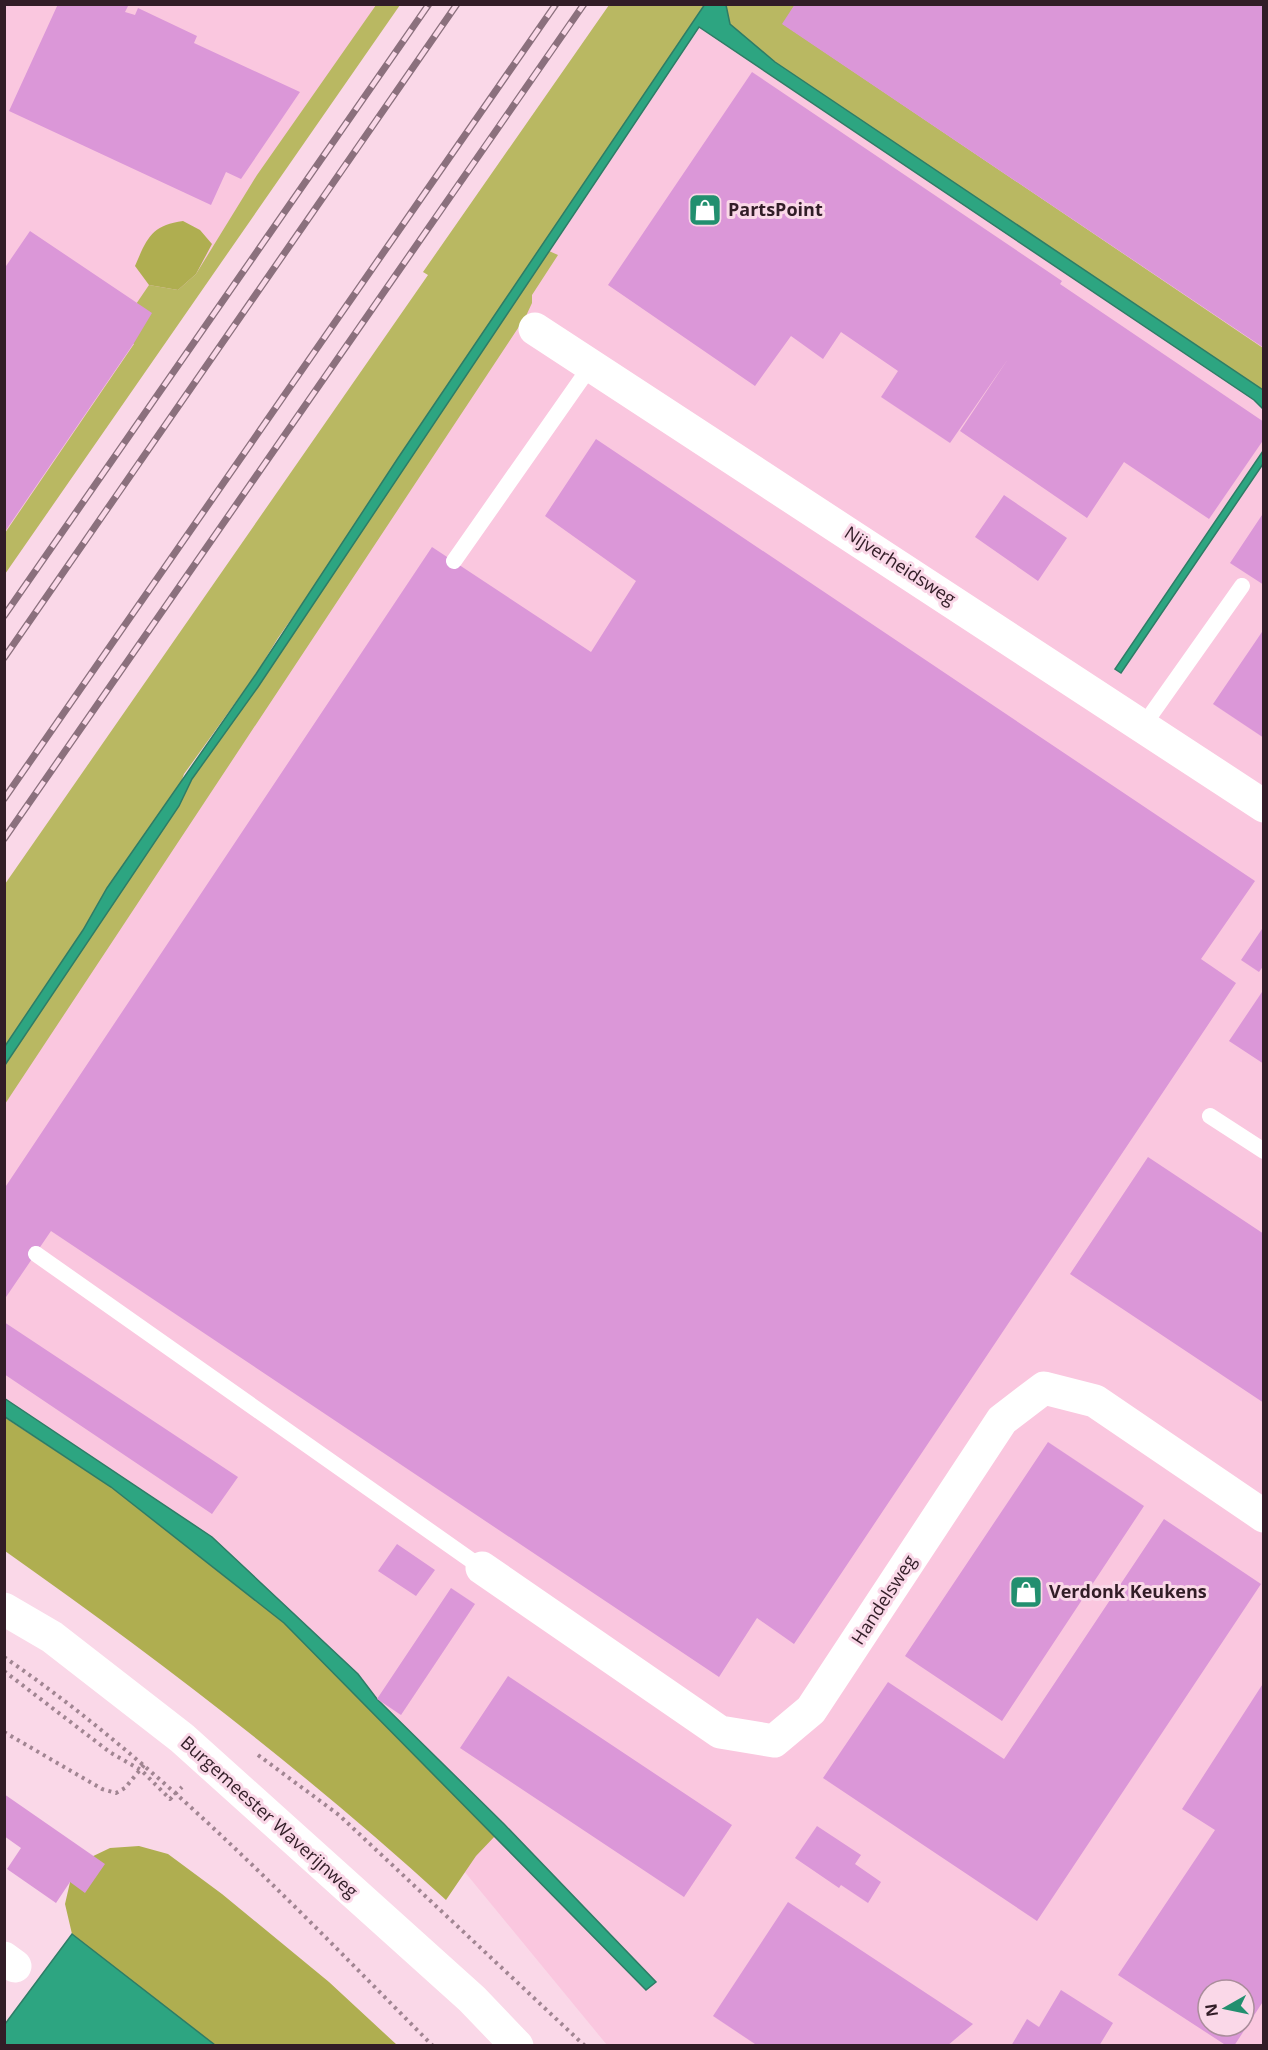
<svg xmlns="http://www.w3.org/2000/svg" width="1268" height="2050" viewBox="0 0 1268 2050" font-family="'Open Sans',sans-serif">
	<rect width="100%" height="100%" fill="#fad8e8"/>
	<path fill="#fac7df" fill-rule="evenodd" d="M724,4l539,1v2040h-656l-203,-247 -399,-354v-379l695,-1038zM1208,1990h36v36h-36z
		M5,5h371l-180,269 -17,16 15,11 -189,273z"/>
	<path fill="#b9b862" d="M376,5h24l-395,569v-41l129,-189 -17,-12 32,-47 29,5 18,-16 61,-99z
		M609,5h96l-373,556 -54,77 -22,36 -72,100 -5,14 -72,100 -24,42 -78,116v-162l423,-609 -5,-3z
		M726,5h69l-12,19 480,324v42l-488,-328 -45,-38z
		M549,251l9,4 -26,40v8l-6,13 -521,788v-39l174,-259 13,-27 66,-92z"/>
	<path fill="#afae50" d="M183,221l17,9 12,14 -16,30 -18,16 -29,-5 -14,-19c12,-28 17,-41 48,-45z
		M4,1417l107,70 173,136 212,212 -20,21 -30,44c-139,-127 -288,-241 -441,-349z
		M139,1846l29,8 54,40 107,88 68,63h-182l-59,-44 -84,-67 -7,-30 6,-26 14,-18 25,-12z"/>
	<path fill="#2da581" stroke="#2e7c66" stroke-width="1.5" d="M705,4l21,1 4,19 45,38 488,328v19l-9,-9 -555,-373 -441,660 -66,92 -13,27 -174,259v-19l78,-116 24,-42 149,-214 142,-216z
		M1263,451v13l-142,209 -6,-4z
		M4,1398l208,139 146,137 19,25 127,125 152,158 -10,8 -362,-367 -173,-136 -106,-70z
		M72,1934l143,111h-210v-21z"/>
	<path fill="#db97d8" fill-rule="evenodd" d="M58,4h71l-4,8 10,3 3,-7 59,28 -3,7 106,49 -59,87 -15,-7 -15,33 -202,-94z
		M795,4h469v344l-482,-324z
		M752,72l310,209 -2,3 204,138v17l-55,80 -85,-57 -37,56 -127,-87 48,-72 -58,84 -69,-46 17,-26 -57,-39 -18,27 -32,-23 -36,50 -147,-101z
		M30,231l122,82 -18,30 -130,190v-264z
		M596,439l659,442 -54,78 35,24 -442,661 -37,-26 -38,59 -668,-446 -47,69v-111l428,-642 159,105 45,-71 -91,-65z
		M1004,495l63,43 -29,43 -63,-44z
		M1264,512v73l-34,-22z
		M1264,629v109l-51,-34z
		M1264,926v39l-5,7 -18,-12z
		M1264,989v75l-35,-23z
		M1148,1157l116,77v169l-194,-129z
		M4,1322l234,155 -26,37 -208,-140z
		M1048,1442l96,64 -142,215 -97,-65z
		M1164,1519l97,65 -224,337 -214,-143 65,-96 116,77z
		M397,1544l38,26 -19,26 -38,-25z
		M451,1588l24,16 -74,111 -24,-16z
		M508,1676l224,149 -48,72 -224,-149z
		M1264,1682v318l-30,46h-7l-109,-71 97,-145 -33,-21zM1208,1990h36v36h-36z
		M4,1794l101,70 -20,29 -15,-11 -14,21 -49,-34 14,-21 -17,-12z
		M817,1826l44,29 -6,9 26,18 -13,21 -27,-18 -2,3 -44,-30z
		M788,1902l94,62 91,60 -26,22h-189l-45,-30z
		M1061,1990l52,33 -14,23h-88l16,-27 12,8z"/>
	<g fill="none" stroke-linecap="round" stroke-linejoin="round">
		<path stroke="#a18592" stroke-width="4" stroke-dasharray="3 4.5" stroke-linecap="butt" d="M4,1657c160,110 293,252 429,389
			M4,1671l107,82 30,17 29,29 12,-12
			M4,1732l98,57 14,4 9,-5 19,-23
			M258,1755l81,60 246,231"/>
		<path stroke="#fff" stroke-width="16" d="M454,561l138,-197
			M1143,726l99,-140
			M1210,1116l54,35
			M36,1254l446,314"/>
		<path stroke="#fff" stroke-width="33" d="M535,329l729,477
			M482,1568l238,164 54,9 37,-31 191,-290 42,-32 51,13 169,115
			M4,1958l11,8"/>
		<path stroke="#fff" stroke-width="33" d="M4,1609l48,28 130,101 290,261 45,47"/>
		<g stroke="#8b707d" stroke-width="7">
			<path id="rail" d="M4,616l425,-612
				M4,658l453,-654
				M4,799l552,-795
				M4,839l580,-835"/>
		</g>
		<use href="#rail" stroke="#fad8e8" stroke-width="4.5" stroke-dasharray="14" stroke-linecap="butt"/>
	</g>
	<defs>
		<g id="shop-square" transform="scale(1.725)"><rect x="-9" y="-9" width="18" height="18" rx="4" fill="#228f6f" stroke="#fad8e8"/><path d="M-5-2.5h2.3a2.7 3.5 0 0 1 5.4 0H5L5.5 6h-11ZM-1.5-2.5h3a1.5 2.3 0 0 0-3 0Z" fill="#fff"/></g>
	</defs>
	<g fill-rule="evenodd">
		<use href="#shop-square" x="705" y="210"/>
		<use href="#shop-square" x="1026" y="1592"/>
	</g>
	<g text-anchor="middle" stroke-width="6" stroke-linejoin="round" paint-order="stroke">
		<g font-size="18" font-weight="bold" fill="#321d27" stroke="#fad8e8" text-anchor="start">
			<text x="728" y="216">PartsPoint</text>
			<text x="1049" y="1598">Verdonk Keukens</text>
		</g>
		<g font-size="18" fill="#321d27" stroke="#fad8e8">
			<text transform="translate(900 566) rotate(33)" y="6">Nijverheidsweg</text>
			<text transform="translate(884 1600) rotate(-57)" y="6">Handelsweg</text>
			<text transform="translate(269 1817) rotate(42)" y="6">Burgemeester Waverijnweg</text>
		</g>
	</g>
	<rect width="1268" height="2050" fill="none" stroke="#321d27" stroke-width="12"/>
	<g transform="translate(1226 2008) rotate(261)"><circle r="28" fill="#fad8e8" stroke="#aa8d9b" stroke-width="1.5"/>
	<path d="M0-4.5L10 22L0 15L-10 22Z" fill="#228f6f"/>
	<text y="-9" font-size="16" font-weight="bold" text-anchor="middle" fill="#321d27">N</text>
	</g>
</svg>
